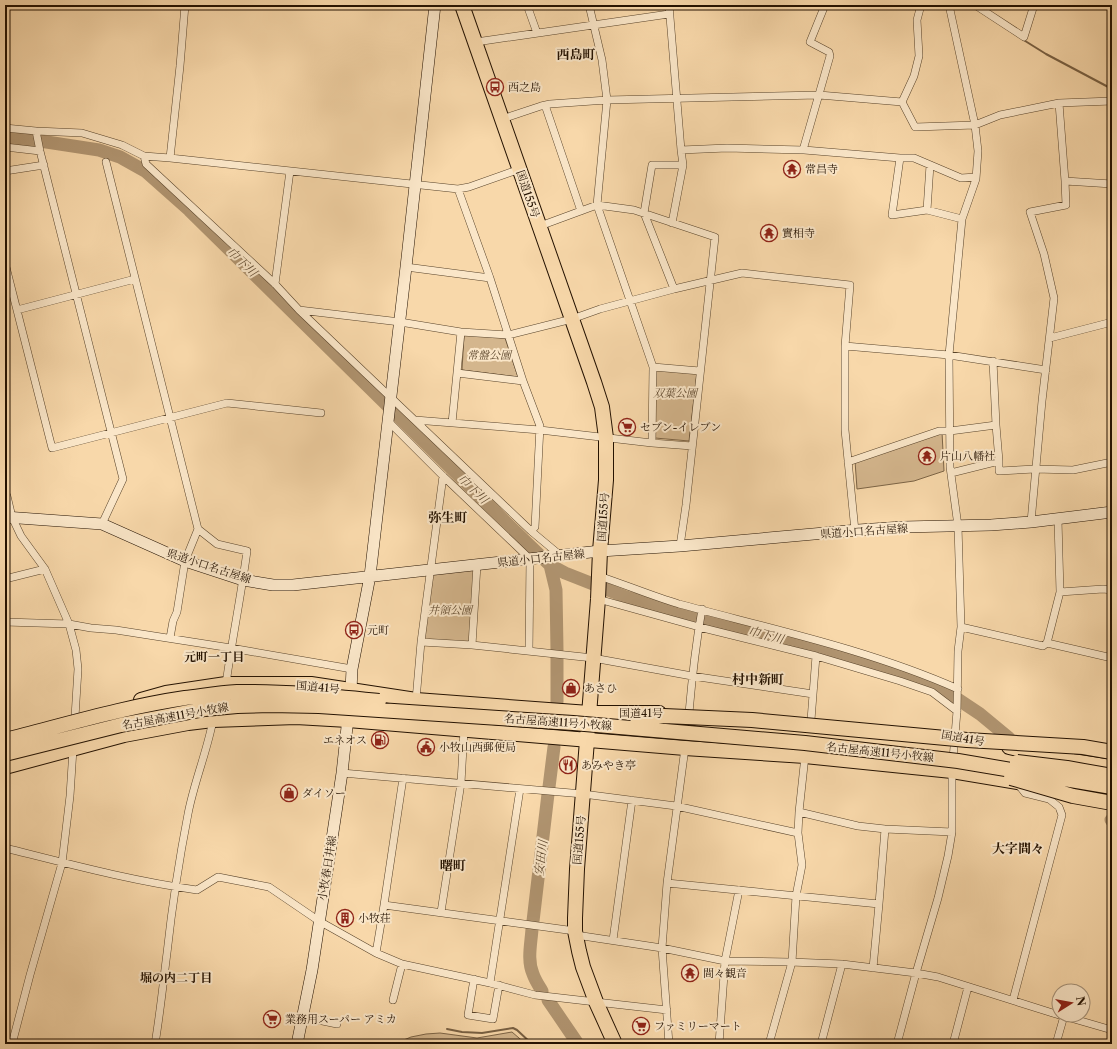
<svg xmlns="http://www.w3.org/2000/svg" width="1117" height="1049" viewBox="0 0 1117 1049" font-family="'Libre Caslon Text','Noto Serif JP',serif">
	<rect width="100%" height="100%" fill="#f8d8aa"/>
	<filter id="stains"><feTurbulence type="fractalNoise" baseFrequency=".005" numOctaves="4"/><feColorMatrix values="0 0 0 0 .2 0 0 0 0 .09 0 0 0 0 .02 0 0 0 .5 -.17"/></filter>
	<radialGradient id="worn" r=".72"><stop offset=".6" stop-color="#630" stop-opacity="0"/><stop offset="1" stop-color="#630" stop-opacity=".3"/></radialGradient>
	<path fill="#d4b68d" stroke="#7c6446" d="M464,335l41,3 13,39 -56,-7z
		M656,370l41,3 -8,68 -34,-3z
		M942,432l2,39 -30,10 -57,8 -2,-28z
		M477,565l-5,80 -51,-3 9,-67z
		M512,1032l14,12h-132l17,-7 15,-3 14,-1 37,5z"/>
	<g fill="none" stroke-linecap="round" stroke-linejoin="round">
		<path stroke="#786043" stroke-width="2" d="M1022,39l24,15 66,35
			M447,1029l15,3 20,1 31,-5 4,2 15,14"/>
		<path stroke="#b09470" stroke-width="13" d="M5,138l35,3 59,9 21,7 25,14 44,39 339,334 22,21 15,8 61,24 180,49 107,33 46,21 21,14 29,24
			M550,565l6,25 1,60
			M557,702v-45
			M549,787l5,-40
			M1111,820l1,1
			M533,921l15,-127
			M532,929c-1,15 -5,31 1,45 2,6 6,12 9,17
			M548,1000l30,44"/>
		<g stroke="#58432a" stroke-width="8">
			<path id="street" d="M527,5l10,28
				M589,5l13,55 5,40 -10,105 56,162 -1,76
				M669,5l12,145 2,15 -11,58
				M975,5l49,32 10,-32
				M476,42l193,-28
				M902,102l12,-26 5,-20 -2,-36 4,-15
				M545,105l36,106
				M502,119l39,-13 9,-2 57,-4 212,-5 83,7 13,25 60,-2 25,-10 59,-12 53,-2
				M5,128l31,3 46,2 40,12 22,11 26,2 288,31 11,-2 51,-18
				M36,131l4,20 83,328 -21,45
				M5,147l35,4
				M681,150l46,-2 77,2 96,8
				M803,150l27,-94 -1,-4 -19,-10 15,-37
				M144,156l2,8 129,120 24,26 101,12 61,10 47,3 64,-16 28,-10 74,-20 68,-16 108,12 -5,61v84l10,101
				M170,158l10,-92 5,-61
				M106,162l92,367 -13,32 -8,51 -4,9 -3,17
				M5,171l39,-6
				M1065,181l47,3
				M458,189l32,89 33,103 17,45 -5,101 -4,4
				M927,210l3,-45
				M962,219l-35,-9 -35,5 8,-57h14l47,20 15,-1
				M540,226l57,-21 37,5 81,27 -29,268 -6,41
				M5,263l47,185 175,-45 94,10
				M406,267l84,11
				M275,284l15,-113
				M674,289l-30,-76 8,-48h31
				M17,310l118,-31
				M299,310l232,221 30,25
				M1050,338l62,-16
				M845,346l104,9 97,15
				M993,361l3,64
				M653,367l47,4
				M457,373l66,8
				M415,420l125,10 112,13 40,3
				M388,421l55,55 87,83 -1,92
				M452,423l9,-91
				M848,462l91,-31h11l46,-6 3,36
				M951,473l48,-12v10l36,-2 38,1 39,-8
				M5,492l2,4 5,21 9,19 24,33 24,55 7,26 2,19 -3,48
				M1031,522l11,-121 12,-103 -10,-44 -14,-42 36,-7 -1,-24 -6,-78
				M198,529l19,15 30,7c-6,45 -15,89 -21,133
				M599,576c27,9 53,20 80,28 93,25 191,46 279,85
				M5,579l40,-10
				M1060,592l43,-3 9,1
				M598,599l101,28 117,29 84,25 32,11 25,19
				M5,622l64,2 22,4 25,2 115,18 121,21
				M961,627l82,19 4,-3 65,15
				M421,642l51,3 121,13 99,18 121,18
				M1047,643l13,-51 -2,-72
				M472,645l5,-80
				M416,700l5,-58 22,-166
				M689,713c3,-35 7,-70 13,-104
				M811,720l5,-64
				M342,773l241,21 93,12 122,27 1,-21 6,-56
				M799,812l59,14 27,3 67,3
				M5,848c64,16 127,33 192,42l21,-13 51,10 50,34 57,32 26,11 88,19 45,12 61,7 71,8
				M667,883l212,21 -6,64
				M879,904l6,-75
				M384,905l191,26
				M441,912l20,-129 3,-53
				M576,935l86,13 63,13 65,1 52,2 74,9 22,4 121,38
				M613,940l19,-140
				M376,953l8,-48 19,-127
				M474,979l-6,36 25,4 6,-34
				M490,983l30,-194
				M393,1000l9,-36
				M1013,1000l49,-185 -3,-8 -10,-8 -24,-6 -7,-9
				M1060,1015l52,15
				M303,1017l34,7
				M12,1044l18,-69 32,-112 8,-67 3,-47
				M155,1044c5,-30 8,-60 12,-91 5,-46 12,-93 21,-139 6,-32 19,-62 25,-94
				M669,1044l-7,-96 5,-65 18,-135
				M719,1044l6,-83 14,-71
				M769,1044l23,-82 4,-66 6,-31 -4,-32
				M821,1044l21,-80
				M897,1044l19,-71 22,-75 10,-42 4,-24v-61l5,-60 1,-60 3,-24 -3,-101 -8,-59 -1,-112 13,-136 14,-40 2,-28 -3,-26 -26,-120
				M953,1044l15,-57
				M1056,1044l8,-28"/>
		</g>
		<g stroke="#231100" stroke-width="12">
			<path id="secondary" d="M5,517l97,7 83,37 58,19 30,5h20l307,-34 80,-5 178,-16 45,-3 88,-2 40,-3 81,-10
				M297,1044l15,-74 30,-197 9,-83 1,-21 18,-93 36,-309 29,-262"/>
		</g>
		<g stroke="#231100" stroke-width="16">
			<path id="highway" d="M462,5l132,377 8,25 4,31v42l-6,71 -2,48 -21,270 -2,49v13l4,20 4,16 13,35 19,42
				M141,700l25,-7 60,-9h85l105,16 173,13h70
				M1009,747l63,14 40,6
				M5,767l119,-32 64,-12 25,-3 83,-3 52,3 337,28 120,8 147,15 71,12"/>
		</g>
		<use href="#street" stroke="#fae6c8" stroke-width="7"/>
		<use href="#secondary" stroke="#fae6c8" stroke-width="11"/>
		<use href="#highway" stroke="#f8d8aa" stroke-width="14"/>
		<g stroke="#231100" stroke-width="16" stroke-linecap="butt">
			<path id="highway-bridge" d="M638,720l26,-4 88,4 215,20 116,7 29,5
				M5,740c60,-15 119,-33 180,-42 17,-2 34,-5 52,-6 47,-1 94,4 142,9
				M5,754l116,-29 84,-16 32,-3 33,-1 49,1 254,17 232,20 153,18 154,26
				M1017,762l50,6 45,8
				M1011,778l62,18 39,7"/>
		</g>
		<use href="#highway-bridge" stroke="#f8d8aa" stroke-width="14"/>
	</g>
	<defs>
		<g id="bus-ring" transform="scale(0.9)"><circle r="9.5" fill="#fae6c8" stroke="#8f2418" stroke-width="1.5"/><path d="M-5-6H5V4H4V6H2V4H-2V6H-4V4H-5ZM-3.5-4V0h7V-4ZM-3.5 1.2v1.5H-2V1.2ZM2 1.2v1.5H3.5V1.2Z" fill="#8f2418"/></g>
		<g id="temple-ring" transform="scale(0.9)"><circle r="9.5" fill="#fae6c8" stroke="#8f2418" stroke-width="1.5"/><path d="M0-6L5-2H3V0L6.5 2.5H4V6H1.5V3h-3V6H-4V2.5H-6.5L-3 0V-2H-5Z" fill="#8f2418"/></g>
		<g id="supermarket-ring" transform="scale(0.9)"><circle r="9.5" fill="#fae6c8" stroke="#8f2418" stroke-width="1.5"/><path d="M-6-5.5h2.5l.6 2H6L4.5 2H-2.5L-4.4-4H-6ZM-1.5 3.2a1.3 1.3 0 1 0 .1 0ZM3 3.2a1.3 1.3 0 1 0 .1 0Z" fill="#8f2418"/></g>
		<g id="shop-ring" transform="scale(0.9)"><circle r="9.5" fill="#fae6c8" stroke="#8f2418" stroke-width="1.5"/><path d="M-5-2.5h2.3a2.7 3.5 0 0 1 5.4 0H5L5.5 6h-11ZM-1.5-2.5h3a1.5 2.3 0 0 0-3 0Z" fill="#8f2418"/></g>
		<g id="fuel-ring" transform="scale(0.9)"><circle r="9.5" fill="#fae6c8" stroke="#8f2418" stroke-width="1.5"/><path d="M-5.5-6h7V0h2V4h1.3V-2.5L3-4.5l.8-.8L6-3V5H2.5V1h-1V6h-7ZM-4.2-4.7v3.2H.2V-4.7Z" fill="#8f2418"/></g>
		<g id="civic-ring" transform="scale(0.9)"><circle r="9.5" fill="#fae6c8" stroke="#8f2418" stroke-width="1.5"/><path d="M-.6-6.5H3V-4.5H.6V-3L4-1V1h2V6H-6V1h2V-1L-.6-3ZM-1.2 2.5V6h2.4V2.5Z" fill="#8f2418"/></g>
		<g id="restaurant-ring" transform="scale(0.9)"><circle r="9.5" fill="#fae6c8" stroke="#8f2418" stroke-width="1.5"/><path d="M-5-6h1v4h1v-4h1v4h1v-4h1v5L-1.5 .5V6h-2V.5L-5-1ZM5-6V6H3V1.5H1.5Q1.5-4 5-6Z" fill="#8f2418"/></g>
		<g id="building-ring" transform="scale(0.9)"><circle r="9.5" fill="#fae6c8" stroke="#8f2418" stroke-width="1.5"/><path d="M-4-6H4V6H1V3H-1V6H-4ZM-2.5-4.3h1.7v1.8h-1.7ZM.8-4.3h1.7v1.8H.8ZM-2.5-1h1.7V.8h-1.7ZM.8-1h1.7V.8H.8Z" fill="#8f2418"/></g>
	</defs>
	<g fill-rule="evenodd">
		<use href="#bus-ring" x="495" y="87"/>
		<use href="#temple-ring" x="792" y="169"/>
		<use href="#temple-ring" x="769" y="233"/>
		<use href="#supermarket-ring" x="627" y="427"/>
		<use href="#temple-ring" x="927" y="456"/>
		<use href="#bus-ring" x="354" y="630"/>
		<use href="#shop-ring" x="571" y="688"/>
		<use href="#fuel-ring" x="380" y="740"/>
		<use href="#civic-ring" x="426" y="747"/>
		<use href="#restaurant-ring" x="568" y="765"/>
		<use href="#shop-ring" x="289" y="793"/>
		<use href="#building-ring" x="345" y="918"/>
		<use href="#temple-ring" x="690" y="973"/>
		<use href="#supermarket-ring" x="272" y="1019"/>
		<use href="#supermarket-ring" x="641" y="1026"/>
	</g>
	<g text-anchor="middle" stroke-width="4" stroke-linejoin="round" paint-order="stroke">
		<g font-size="11" fill="#231100" stroke="#fae6c8" text-anchor="start">
			<text x="508" y="91">西之島</text>
			<text x="805" y="173">常昌寺</text>
			<text x="782" y="237">實相寺</text>
			<text x="640" y="431">セブン-イレブン</text>
			<text x="940" y="460">片山八幡社</text>
			<text x="367" y="634">元町</text>
			<text x="584" y="692">あさひ</text>
			<text x="367" y="744" text-anchor="end">エネオス</text>
			<text x="439" y="751">小牧山西郵便局</text>
			<text x="581" y="769">あみやき亭</text>
			<text x="302" y="797">ダイソー</text>
			<text x="358" y="922">小牧荘</text>
			<text x="703" y="977">間々観音</text>
			<text x="285" y="1023">業務用スーパー アミカ</text>
			<text x="654" y="1030">ファミリーマート</text>
		</g>
		<g font-size="11" fill="#231100" stroke="#fae6c8">
			<text transform="translate(528 194) rotate(71)" y="4">国道155号</text>
			<text transform="translate(603 517) rotate(-86)" y="4">国道155号</text>
			<text transform="translate(864 531) rotate(-4)" y="4">県道小口名古屋線</text>
			<text transform="translate(541 558) rotate(-6)" y="4">県道小口名古屋線</text>
			<text transform="translate(209 566) rotate(18)" y="4">県道小口名古屋線</text>
			<text transform="translate(318 687) rotate(5)" y="4">国道41号</text>
			<text x="641" y="717">国道41号</text>
			<text transform="translate(175 716) rotate(-10)" y="4">名古屋高速11号小牧線</text>
			<text transform="translate(558 722) rotate(4)" y="4">名古屋高速11号小牧線</text>
			<text transform="translate(963 738) rotate(10)" y="4">国道41号</text>
			<text transform="translate(880 752) rotate(6)" y="4">名古屋高速11号小牧線</text>
			<text transform="translate(579 840) rotate(-85)" y="4">国道155号</text>
			<text transform="translate(327 868) rotate(-81)" y="4">小牧春日井線</text>
		</g>
		<g font-size="11" font-style="italic" fill="#614b31" stroke="#fae6c8">
			<text x="489" y="359">常盤公園</text>
			<text x="675" y="397">双葉公園</text>
			<text x="450" y="614">井領公園</text>
		</g>
		<g font-size="12" font-style="italic" fill="#624c32" stroke="#fae6c8">
			<text transform="translate(242 262) rotate(44)" y="4">巾下川</text>
			<text transform="translate(473 489) rotate(44)" y="4">巾下川</text>
			<text transform="translate(766 635) rotate(15)" y="4">巾下川</text>
			<text transform="translate(541 858) rotate(-83)" y="4">安田川</text>
		</g>
		<g font-size="12" font-weight="bold" fill="#231100" stroke="#fae6c8">
			<text x="214" y="661">元町一丁目</text>
			<text x="176" y="982">堀の内二丁目</text>
		</g>
		<g font-size="13" font-weight="bold" fill="#231100" stroke="#fae6c8">
			<text x="576" y="59">西島町</text>
			<text x="448" y="522">弥生町</text>
			<text x="758" y="684">村中新町</text>
			<text x="1018" y="853">大字間々</text>
			<text x="453" y="870">曙町</text>
		</g>
	</g>
	<rect width="1117" height="1049" fill="none" stroke="#f8d8aa" stroke-width="20"/>
	<rect x="6" y="6" width="1105" height="1037" fill="none" stroke="#231100" stroke-width="2"/>
	<rect x="10" y="10" width="1097" height="1029" fill="none" stroke="#231100"/>
	<g transform="translate(1071 1003) rotate(79)"><circle r="19" fill="#fae6c8" stroke="#a49178"/>
	<path d="M0-3L7 15L0 10L-7 15Z" fill="#8f2418"/>
	<text y="-6" font-size="11" font-weight="bold" text-anchor="middle" fill="#231100">N</text>
	</g>
	<rect width="100%" height="100%" filter="url(#stains)"/>
	<rect width="100%" height="100%" fill="url(#worn)"/>
</svg>
